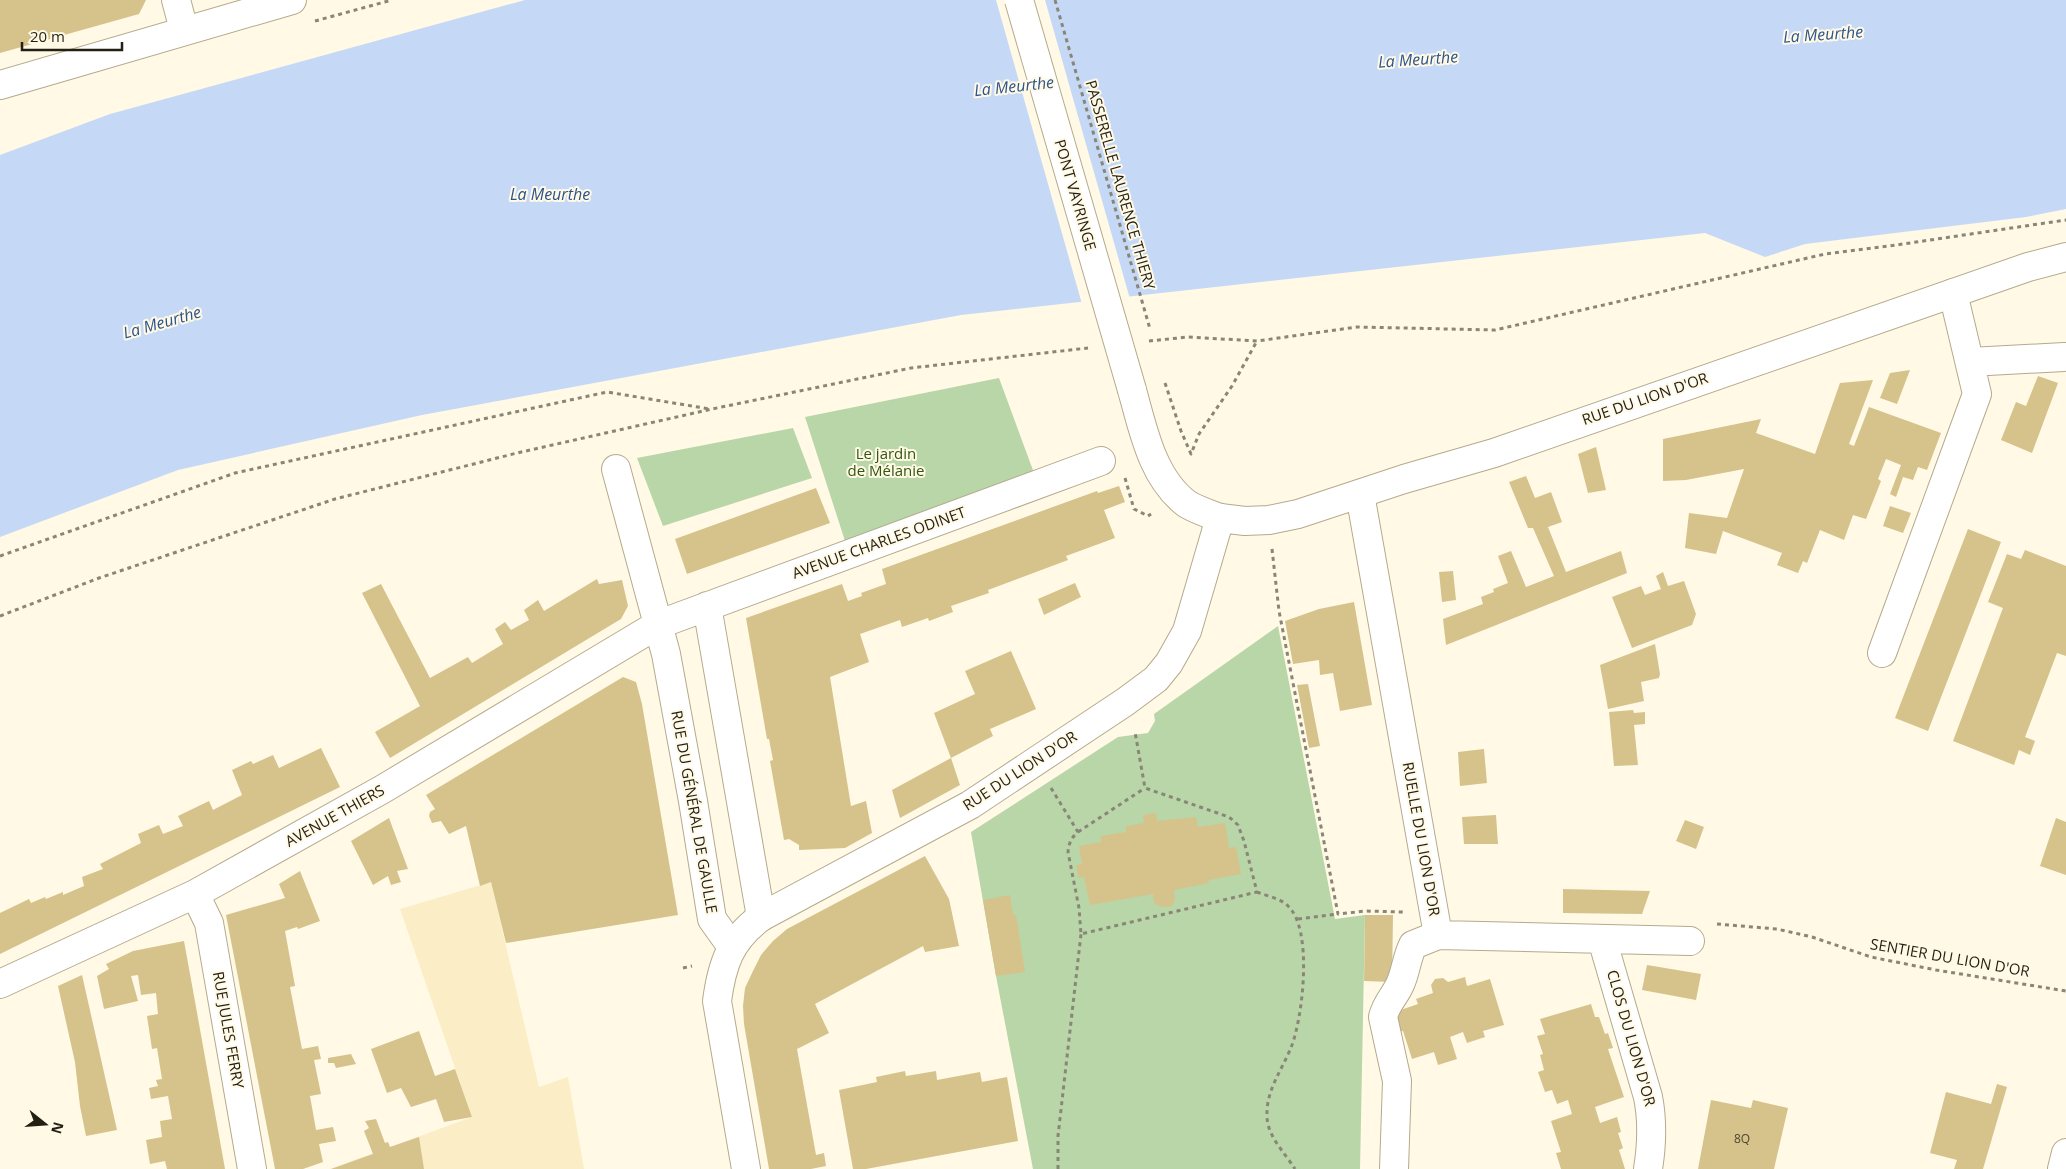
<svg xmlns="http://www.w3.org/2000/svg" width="2066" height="1169" viewBox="0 0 2066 1169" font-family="'Open Sans',sans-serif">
	<rect width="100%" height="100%" fill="#fff9e6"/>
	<path fill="#fbeec7" d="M491,882l48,205 29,-10 16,92h-254l142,-52 -72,-208z"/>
	<path fill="#b8d6a7" d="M999,378l35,95 -189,68 -40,-124z
		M793,428l19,50 -149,48 -26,-68z
		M1278,626l57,293 30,-4 -5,254h-327l-37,-193 -25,-144 147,-95 30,-4 7,-12 -1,-7z"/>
	<path fill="#c5d9f6" d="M525,0h1541v209l-40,8 -221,27 -40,13 -60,-24 -744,82 -539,100 -244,55 -178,67v-382l110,-41z"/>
	<path fill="#fff9e6" d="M996,0h49l85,299 -48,5z"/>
	<path fill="#d5c38b" d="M0,0h146l-7,14 -139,39z
		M1910,370l-13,34 -17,-6 10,-25z
		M2038,376l20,7 -26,70 -31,-13 15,-38 10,4z
		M1873,380l-24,64 5,2 15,-39 72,26 -14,37 -9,-3 -5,13 -10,-3 -7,20 -6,-3 11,-29 -15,-6 -8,20 3,2 -15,38 -13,-4 -9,25 -24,-10 -13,33 -4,-2 -5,12 -21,-8 5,-12 -59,-22 -7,23 -31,-6 4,-35 38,5 17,-49 -58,11 -23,1v-42l98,-20 -5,14 59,21 25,-71z
		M1596,447l10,43 -18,3 -10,-39z
		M1526,476l9,22 16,-6 11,30 -14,5 18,45 55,-21 6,22 -181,72 -3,-26 40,-15 -2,-7 13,-5 -1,-3 15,-6 -10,-27 13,-5 15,36 28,-11 -21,-48h-5l-19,-46z
		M1119,486l6,16 -21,8 11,28 -49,18 2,4 -80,30 1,3 -38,13 2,6 -24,9 -1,-3 -26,9 -2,-7 -40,14 9,28 -39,15 21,129 15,-5 6,32 -27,15 -46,2v-5l-10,-6 -5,1 -14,-79 3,-1 -4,-21h-2l-21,-121 96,-34 6,17 14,-5 -1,-3 25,-9 -4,-15 215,-78 1,2z
		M816,488l14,35 -143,51 -12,-35z
		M1890,506l21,7 -8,20 -20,-7z
		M1968,529l33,13 -73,189 -33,-13z
		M2025,550l41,16v90l-9,-3 -32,84 10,4 -5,14 -11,-5 -5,15 -61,-24 50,-133 -15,-6 19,-48 14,5z
		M1453,571l3,29 -14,2 -3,-30z
		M1663,572l5,14 16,-5 12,33 -4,11 -60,23 -20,-51 29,-11 4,9 16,-6 -5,-13z
		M597,579l2,5 23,-4 6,26 -7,13 -231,139 -15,-26 45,-26 -58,-113 19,-9 49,94 38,-21 4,6 31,-19 -8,-15 10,-7 6,8 18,-10 -5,-10 14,-10 6,11z
		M1075,583l6,14 -37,18 -6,-16z
		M1354,602l18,103 -32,6 -7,-38 -13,2 -1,-15 -26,4 -8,-43 34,-12z
		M1655,644l5,30 -1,4 -18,4 3,19 -36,8 -8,-44z
		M1011,651l25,58 -46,20 3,7 -42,22 -17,-45 41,-19 -10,-23z
		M623,677l13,5 6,22 36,211 -172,28 -15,-61 -11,4 -14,-60 -17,8 -8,-13 -9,2 -3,-7 1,-4 5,-3 -9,-14z
		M1308,684l12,62 -11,2 -12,-63z
		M1633,710l1,3 11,-1v12l-11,1 4,40 -24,1 -5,-54z
		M321,748l19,39 -340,167v-41l29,-14 2,4 14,-6 1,2 17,-7v3l21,-9 -2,-9 21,-8 -3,-5 41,-21 -3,-9 21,-9 4,9 20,-8 -5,-10 31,-15 4,9 29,-15 -10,-25 19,-9 2,3 20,-9 6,13z
		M1484,749l3,34 -27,3 -2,-34z
		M951,758l9,27 -60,33 -8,-28z
		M1156,813l1,8 39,-4 2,10 27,-4 4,25 7,-1 5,27 -33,6 1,3 -35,7 1,9 -3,7 -11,1 -7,-4 -1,-9 -63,11 -6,-28 -5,1 -3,-13 6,-1 -3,-18 22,-4v-6l25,-4v-6l18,-3 -1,-8z
		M1496,815l2,29h-34l-2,-27z
		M389,818l19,51 -11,2 4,11 -10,3 -3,-9 -15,9 -22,-44z
		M2056,818l10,4v53l-26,-9z
		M1685,820l19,7 -8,22 -20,-8z
		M925,856l24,43 10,47 -34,6 -2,-6 -108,58 14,29 -32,16 19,106 8,-2 2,13 -15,3h-42l-25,-145 -1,-18 2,-18 8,-17 8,-16 12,-14 14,-12z
		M300,871l20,50 -22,8 -1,-2 -12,4 10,55 -5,1 12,62 16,-3 3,13 -7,1 7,34 -11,2 6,34 17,-3 3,14 -17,3 4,18 -20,7h-28l-49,-254 59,-17 -6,-14z
		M1563,889l43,1 44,1 -8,23 -79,-1z
		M1010,895l3,20h3l9,57 -29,4 -13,-76z
		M1365,915h28l-1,67 -28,-1z
		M184,941l12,66 29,162h-58l-2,-8 -15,3 -4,-24 16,-3 -2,-16 12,-2 -4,-23 -17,3 -2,-11 9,-2 -2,-6 6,-1 -5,-31 -5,1 -5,-33 11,-2 -2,-21 -15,2 -3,-20 -7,1 7,25 -34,8 -7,-33 12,-7 -3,-5 27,-13z
		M1647,965l54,9 -5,26 -54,-10z
		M82,975l35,155 -31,6 -6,-30 -5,-44 -17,-76z
		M1465,977l2,9 23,-7 14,46 -21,6 2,6 -18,6 -4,-11 -13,5 7,22 -19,6 -4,-13 -22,7 -9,-28 -5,1 -6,-19 26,-9 -2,-5 17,-6 -2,-8 4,-6 8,-1 5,4z
		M1591,1004l4,13h4l6,17 3,-1 5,15 -5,1 16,48 -29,10 5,16 17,-6 4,15 -3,1 5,15 -4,2 6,19h-64l-5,-16 5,-1 -10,-31 21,-7 -4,-14 -11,4 -5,-14 -7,2 -7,-20 6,-2 -4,-15 3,-1 -6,-18 8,-2 -5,-15z
		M419,1031l16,45 20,-7 17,48 -28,5 -8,-23 -25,8 -10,-19 -14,5 -16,-44z
		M351,1054l5,10 -20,4 -2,-5h-6v-5z
		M905,1071l1,5 30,-5 1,9 43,-8 2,10 25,-5 11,64 -152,28h-13l-14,-79 38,-8 -1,-5z
		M1997,1084l10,3 -24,82h-29l3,-9 -27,-7 16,-61 45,12z
		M1711,1100l40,8 2,-8 35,8 -14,61h-76z
		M376,1119l9,24 3,-1 2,5 29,-10 5,32h-93l42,-15 -9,-23 5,-3 -4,-7z"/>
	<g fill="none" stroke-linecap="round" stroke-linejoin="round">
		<g stroke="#b4aa8c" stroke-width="30">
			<path id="minor" d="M176,0l8,30
				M0,85l292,-85
				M1970,362l94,-5
				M1132,390c11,39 20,88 55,114 10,6 22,10 33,14
				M616,469l50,185 27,147 19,118 20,28
				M1360,494l78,441 252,6
				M707,606l54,311
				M1882,653l95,-259 -24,-101
				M195,894l14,29 43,246
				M1602,939l46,158c5,25 4,47 0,72
				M0,984l195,-90 188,-105 274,-164 444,-164
				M1394,1169l3,-88 -14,-64c3,-14 13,-22 18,-35 5,-12 6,-25 12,-37l25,-10
				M2062,1169l4,-16"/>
		</g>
		<g stroke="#b4aa8c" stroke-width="30">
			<path id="major" d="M746,1169l-29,-168c5,-37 13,-61 44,-84l209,-112 155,-103 31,-23 13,-16 18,-32 33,-113 25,3 24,-1 29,-6 106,-35 90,-26 534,-186 38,-10"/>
		</g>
		<path stroke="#8a8677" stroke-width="3" stroke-dasharray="4 4" stroke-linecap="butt" d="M315,21l77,-21
			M1149,341l39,-4 69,4 100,-14 138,3 330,-76 71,-9 170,-25
			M1165,383l16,48 10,23 8,-20 33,-48 25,-45
			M1125,478l9,31 14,7 3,-2
			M1272,549l7,62 59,303 28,-3 37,1
			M0,556l235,-83 372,-81 103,17
			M0,616l99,-38 236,-79 182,-46 195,-44 199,-41 177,-20
			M1051,788l27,44c-7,6 -9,11 -10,20l11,56 2,26 176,-42 -13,-51 -6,-16 -9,-8 -84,-29 -10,-56
			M1078,832l67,-44
			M1257,892c10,4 23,6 31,14 25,23 15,109 4,139 -9,24 -26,44 -25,71 0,20 18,37 28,53
			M1298,919l40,-5
			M1717,924l60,5 35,8 59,20 65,13 130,21
			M683,968l9,-2
			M1058,1169v-33l23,-202"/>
		<use href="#minor" stroke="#fff" stroke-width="28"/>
		<use href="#major" stroke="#fff" stroke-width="28"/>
		<g stroke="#b4aa8c" stroke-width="30" stroke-linecap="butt">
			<path id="minor-bridge" d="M1019,0l113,390"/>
		</g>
		<path stroke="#8a8677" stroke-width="3" stroke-dasharray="4 4" stroke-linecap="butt" d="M1055,0l95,329"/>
		<use href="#minor-bridge" stroke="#fff" stroke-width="28"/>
	</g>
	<g text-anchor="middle" stroke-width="4" stroke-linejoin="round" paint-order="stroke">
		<g font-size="12" fill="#4f4831">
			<text x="1742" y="1143">8Q</text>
		</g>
		<g font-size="15" fill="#221f13" stroke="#fff9e6">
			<text transform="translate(1120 185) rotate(74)" y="5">PASSERELLE LAURENCE THIERY</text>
			<text transform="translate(1075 195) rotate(74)" y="5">PONT VAYRINGE</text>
			<text transform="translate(1645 399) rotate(-19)" y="5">RUE DU LION D'OR</text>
			<text transform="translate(879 543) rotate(-20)" y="5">AVENUE CHARLES ODINET</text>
			<text transform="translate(1020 771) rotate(-33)" y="5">RUE DU LION D'OR</text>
			<text transform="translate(694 812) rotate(80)" y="5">RUE DU GÉNÉRAL DE GAULLE</text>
			<text transform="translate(335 816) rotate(-29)" y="5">AVENUE THIERS</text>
			<text transform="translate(1421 839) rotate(80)" y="5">RUELLE DU LION D'OR</text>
			<text transform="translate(1950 958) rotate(10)" y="5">SENTIER DU LION D'OR</text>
			<text transform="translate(228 1030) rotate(80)" y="5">RUE JULES FERRY</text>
			<text transform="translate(1631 1038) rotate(74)" y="5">CLOS DU LION D'OR</text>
		</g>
		<g font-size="15" fill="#305611" stroke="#fff9e6">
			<text x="886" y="459">Le jardin<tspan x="886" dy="17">de Mélanie</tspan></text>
		</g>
		<g font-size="16" font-style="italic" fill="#2b538d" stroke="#fff9e6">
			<text transform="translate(1823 34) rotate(-4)" y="6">La Meurthe</text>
			<text transform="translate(1418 59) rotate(-4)" y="6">La Meurthe</text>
			<text transform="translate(1014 86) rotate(-6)" y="6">La Meurthe</text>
			<text x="550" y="200">La Meurthe</text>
			<text transform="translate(162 322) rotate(-16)" y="6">La Meurthe</text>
		</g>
	</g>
	<g transform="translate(45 1124) rotate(107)" stroke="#fff9e6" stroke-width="4" paint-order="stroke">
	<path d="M0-4L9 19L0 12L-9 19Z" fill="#221f13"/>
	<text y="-8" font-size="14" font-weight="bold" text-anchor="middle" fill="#221f13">N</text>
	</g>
	<path d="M22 42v8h100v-8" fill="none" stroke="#221f13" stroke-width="2.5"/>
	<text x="30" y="42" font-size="15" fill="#221f13" stroke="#fff9e6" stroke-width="4" paint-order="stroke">20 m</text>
</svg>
